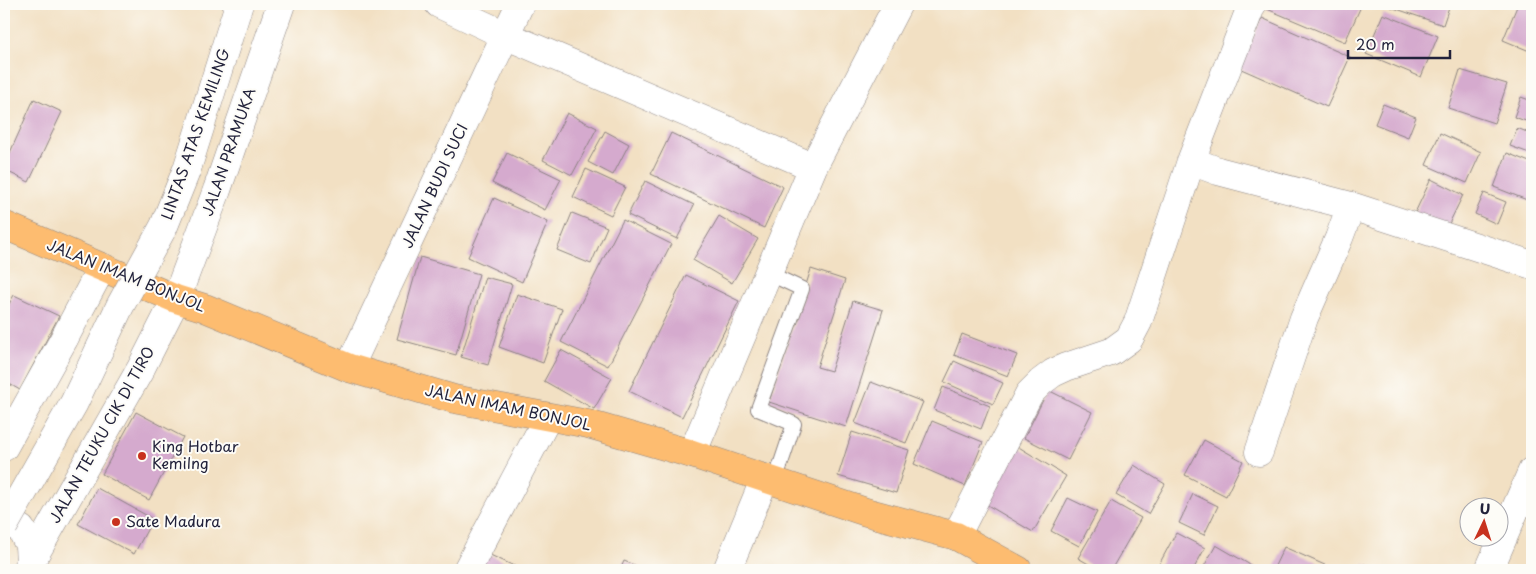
<svg xmlns="http://www.w3.org/2000/svg" width="1536" height="574" viewBox="0 0 1536 574" font-family="'Playpen Sans',sans-serif">
	<rect width="100%" height="100%" fill="#fdfcf7"/>
	<filter id="ink" filterUnits="userSpaceOnUse"><feTurbulence type="fractalNoise" baseFrequency=".02" numOctaves="2"/><feDisplacementMap in="SourceGraphic" scale="10" xChannelSelector="R" yChannelSelector="G"/><feConvolveMatrix kernelMatrix="1 2 1 2 8 2 1 2 1" color-interpolation-filters="sRGB"/></filter>
	<filter id="wash" filterUnits="userSpaceOnUse"><feTurbulence type="fractalNoise" baseFrequency=".0096" numOctaves="4" result="noise"/><feDisplacementMap in="SourceGraphic" scale="20" xChannelSelector="R" yChannelSelector="G"/><feGaussianBlur stdDeviation="1.12" result="paint"/><feColorMatrix in="noise" values="0 0 0 0 0 0 0 0 0 0 0 0 0 0 0 0 0 1.4 0 .05"/><feComposite in="paint" operator="in"/></filter>
	<g filter="url(#wash)">
		<rect width="100%" height="100%" fill="#f2e0c3"/>
		<g id="blocks">
			<path fill="#d5aace" d="M1269,4h93l-17,38 -78,-33z
				M1388,4h62l-7,21 -55,-19z
				M1518,4h14v48l-29,-12z
				M1383,14l55,22 -17,41 -55,-23z
				M1262,18l88,39 -23,50 -88,-39z
				M1460,70l47,14 -13,39 -46,-15z
				M1521,97l11,4v22l-18,-6z
				M34,99l28,13 -33,70 -25,-12v-4z
				M1383,104l33,13 -8,20 -33,-13z
				M567,113l30,15 -25,47 -29,-15z
				M1517,128l15,6v20l-22,-8z
				M605,131l24,13 -16,31 -25,-13z
				M671,133l112,54 -19,41 -113,-54z
				M1440,133l41,19 -14,31 -41,-18z
				M507,153l54,26 -16,31 -53,-27z
				M1507,153l25,10v39l-38,-15z
				M586,169l39,18 -14,28 -38,-18z
				M1431,179l32,16 -19,39 -32,-15z
				M645,181l49,24 -17,34 -49,-24z
				M1484,193l22,9 -9,22 -22,-10z
				M494,198l54,24 -26,60 -54,-25z
				M572,213l35,14 -16,37 -34,-14z
				M719,216l39,23 -26,44 -39,-23z
				M623,220l48,24 -63,122 -47,-24z
				M420,257l59,17 -23,81 -59,-16z
				M811,269l34,11 -28,87 14,4 22,-70 30,9 -37,117 -77,-25z
				M686,275l53,26 -57,116 -53,-26z
				M485,277l27,7 -24,81 -27,-8z
				M517,294l45,15 -19,54 -44,-16z
				M14,295l45,21 -39,74 -16,-9v-68z
				M962,334l55,21 -9,21 -54,-21z
				M561,350l51,28 -18,31 -50,-28z
				M954,361l49,22 -10,21 -49,-22z
				M871,382l52,20 -17,41 -51,-20z
				M943,387l47,19 -9,23 -47,-19z
				M1048,390l44,22 -24,48 -44,-22z
				M136,412l47,25 -34,63 -47,-26z
				M932,421l51,21 -18,44 -51,-22z
				M852,432l57,18 -13,43 -58,-17z
				M1204,440l39,21 -17,35 -41,-21z
				M1017,446l49,30 -33,56 -49,-29z
				M1134,465l31,19 -17,30 -32,-19z
				M97,488l56,31 -19,35 -56,-30z
				M1193,494l25,12 -14,29 -25,-12z
				M1068,498l29,14 -18,34 -28,-15z
				M1111,501l30,17 -30,52h-12l-21,-12z
				M1176,533l29,15 -12,22h-37z
				M1216,545l43,25h-57z
				M1284,547l52,23h-63z
				M488,554l35,16h-43z
				M624,561l23,9h-27z
				M1364,564l15,6h-18z"/>
		</g>
	</g>
	<g filter="url(#ink)">
		<use href="#blocks" fill-opacity="0" stroke="#8a817f" stroke-width="1"/>
		<g fill="none" stroke-linecap="round" stroke-linejoin="round">
			<g stroke="#8a817f" stroke-width="16">
				<path id="service" d="M768,273l34,16 -44,120 36,15 -19,57"/>
			</g>
			<g stroke="#8a817f" stroke-width="29">
				<path id="minor" d="M439,4l66,31 308,132
					M1252,4l-61,157 27,10 133,35 181,59
					M349,368l171,-364
					M1259,452l45,-134 35,-80 12,-32
					M692,454l121,-287 85,-163
					M956,536l73,-142 12,-12 12,-9 13,-6 45,-15 18,-13 9,-17 53,-161
					M467,570l81,-153
					M727,570l38,-92
					M1489,570l43,-99"/>
			</g>
			<g stroke="#8a817f" stroke-width="29">
				<path id="tertiary" d="M4,447l60,-108 38,-72
					M4,520l17,9 8,16 1,19
					M26,570l114,-200 36,-71 41,-109 64,-186"/>
			</g>
			<g stroke="#8a817f" stroke-width="29">
				<path id="trunk" d="M4,225l172,74 29,9 144,60 105,31 134,25 104,30 174,58 90,24 62,34"/>
			</g>
			<use href="#service" stroke="#fff" stroke-width="14"/>
			<use href="#minor" stroke="#fff" stroke-width="28"/>
			<use href="#tertiary" stroke="#fff" stroke-width="28"/>
			<use href="#trunk" stroke="#fdbc6f" stroke-width="28"/>
			<g stroke="#8a817f" stroke-width="29" stroke-linecap="butt">
				<path id="tertiary-bridge" d="M4,526l70,-123 46,-97 44,-80 23,-57 52,-165"/>
			</g>
			<use href="#tertiary-bridge" stroke="#fff" stroke-width="28"/>
		</g>
	</g>
	<g fill="#c8321e" stroke="#fdfcf7" stroke-width="2">
		<circle cx="142" cy="456" r="5"/>
		<circle cx="116" cy="522" r="5"/>
	</g>
	<g text-anchor="middle" stroke-width="4" stroke-linejoin="round" paint-order="stroke">
		<g font-size="15" fill="#22223b" stroke="#fdfcf7">
			<text transform="translate(196 134) rotate(-71)" y="5">LINTAS ATAS KEMILING</text>
			<text transform="translate(229 152) rotate(-71)" y="5">JALAN PRAMUKA</text>
			<text transform="translate(435 186) rotate(-65)" y="5">JALAN BUDI SUCI</text>
			<text transform="translate(126 276) rotate(22)" y="5">JALAN IMAM BONJOL</text>
			<text transform="translate(508 408) rotate(12)" y="5">JALAN IMAM BONJOL</text>
			<text transform="translate(102 435) rotate(-61)" y="5">JALAN TEUKU CIK DI TIRO</text>
		</g>
		<g font-size="15" fill="#22223b" stroke="#fdfcf7" text-anchor="start">
			<text x="152" y="452">King Hotbar<tspan x="152" dy="17">Kemilng</tspan></text>
			<text x="126" y="527">Sate Madura</text>
		</g>
	</g>
	<rect width="1536" height="574" fill="none" stroke="#fdfcf7" stroke-width="20"/>
	<g transform="translate(1484 522) rotate(4)"><circle r="24" fill="#fdfcf7" stroke="#a5a5ac"/>
	<path d="M0-4L9 19L0 12L-9 19Z" fill="#c8321e"/>
	<text y="-8" font-size="14" font-weight="bold" text-anchor="middle" fill="#22223b">U</text>
	</g>
	<path d="M1348 50v8h102v-8" fill="none" stroke="#22223b" stroke-width="2.5"/>
	<text x="1356" y="50" font-size="15" fill="#22223b" stroke="#fdfcf7" stroke-width="4" paint-order="stroke">20 m</text>
</svg>
